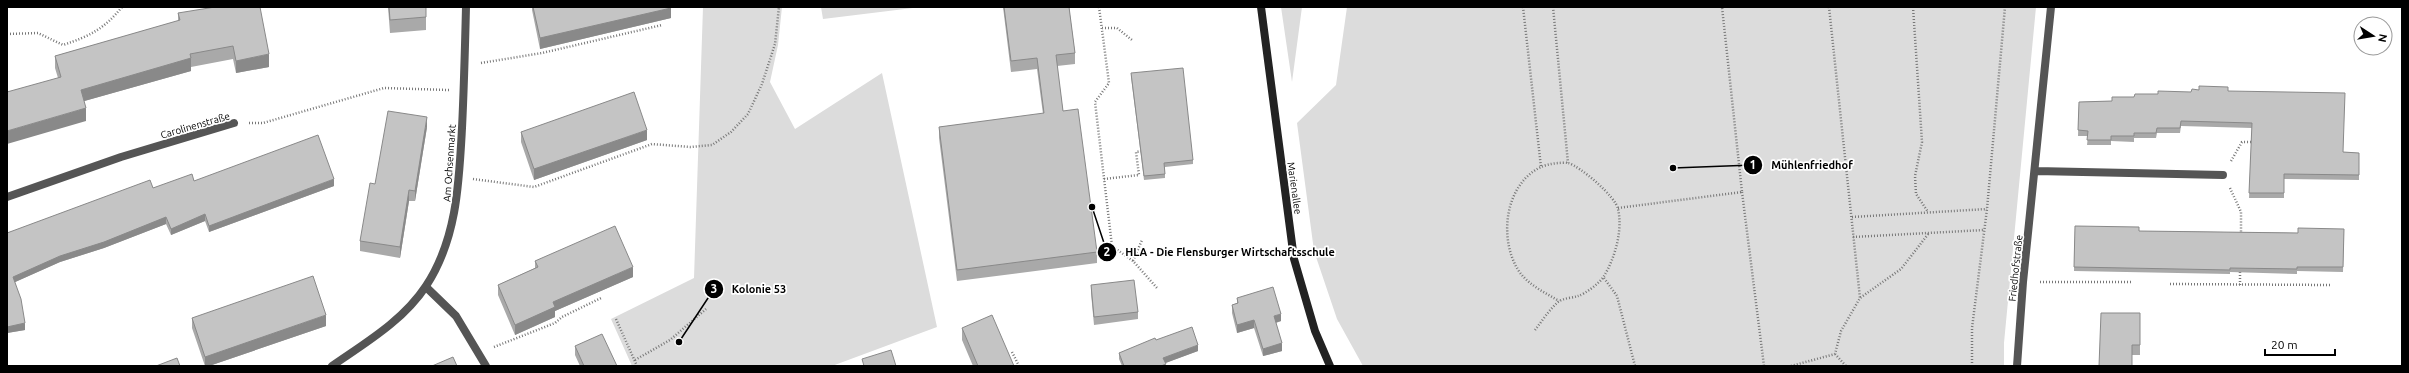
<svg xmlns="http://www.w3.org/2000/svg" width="2409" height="373" viewBox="0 0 2409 373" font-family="Ubuntu,sans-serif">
	<rect width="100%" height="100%" fill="#fff"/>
	<path fill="#dcdcdc" d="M703,7h79l-4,38 -8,37 25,47 87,-56 55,254 -105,39h-200l-21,-47 83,-41z
		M821,7h100l-98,12z
		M1281,7h21l-10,75z
		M1347,7h689l-32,336v23h-641l-26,-47 -23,-68 -17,-128 39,-38z"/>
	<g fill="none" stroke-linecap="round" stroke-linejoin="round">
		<path stroke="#777" stroke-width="2.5" stroke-dasharray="1 2" stroke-linecap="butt" d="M1099,7l10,76 -14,19 17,144 21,15 24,27
			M1523,7l18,160
			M1553,7l15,156
			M1829,7l31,291
			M1913,7l9,135 -7,34 1,18 12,18
			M1102,28h15l15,12
			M7,34l31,-1 25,12c27,-9 41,-16 59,-38
			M481,63l61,-10 120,-28
			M249,123h14l121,-35 65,2
			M2231,161l11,-19h11
			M473,179l61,8 118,-43 38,3 22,-2 19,-13 17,-18 14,-30 13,-40 4,-37
			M1104,179l35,-4 -3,-23 6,-1
			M2230,188l11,24v22
			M1742,192l22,174
			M1618,208l124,-16 -20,-185
			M1852,217l135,-8
			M1853,237l131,-7
			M1133,261l9,-21
			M1604,278l13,18 18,70
			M2040,282h91
			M2170,284l161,1
			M2240,285v-16
			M616,319l21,47
			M1535,330c7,-9 14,-20 23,-28 5,-4 14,-4 20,-6 7,-2 22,-13 26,-20 11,-18 19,-46 14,-67 -2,-12 -38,-43 -50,-46 -7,-1 -21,1 -27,4 -36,17 -42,70 -24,101 9,16 27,24 42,33
			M494,347l61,-24 7,-6 39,-19
			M1012,352l7,14
			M1835,354l11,12
			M635,360l35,-20 36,-31
			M1791,366l44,-12 6,-23 19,-33 41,-29 28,-36
			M1972,366v-38l15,-119 18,-202"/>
		<path stroke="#555" stroke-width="8" d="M426,287l30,29 30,50"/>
		<path stroke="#555" stroke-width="8" d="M2036,171l187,4
			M7,197l114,-40 113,-34
			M332,366c33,-23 71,-45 94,-80 31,-47 33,-103 36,-158 2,-40 3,-80 4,-121
			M2017,366l6,-84 28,-275"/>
		<path stroke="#222" stroke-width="8" d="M1261,7l33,252 21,72 15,35"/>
	</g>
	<path fill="#a9a9a9" d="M388,7h38v23l-36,3z
		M532,7h139v11l-131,31 -8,-39z
		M1003,7h66l6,46v11l-18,2 6,45 34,141v11l-140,18 -18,-143v-11l104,-13 -6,-45 -26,3z
		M178,13l91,54 -33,6 -3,-14 -42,8v4l-107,30 2,20 -28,-43 -3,-10v-12l123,-35z
		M1131,73l62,87v4l-28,3v11l-21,2 -13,-103z
		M2228,91l115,61 16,1v27l-75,-1v19h-35l3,-70 -71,-2 -1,7h-23l-1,5h-22v4l-23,-1v4h-24l1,-9h-10l1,-34 33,-1 46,-7 33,-2z
		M427,127l-12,74h-6l-9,57 -40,-7v-10l15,-57z
		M521,132l126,8 -113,40 -13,-38z
		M194,181l140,5 -125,46 -4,-11 -34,14 -5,-11 -62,24 -44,14 -45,20 10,48 -18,3v-100z
		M2075,226l64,5 159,2 46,-4 -1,43 -46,-1v3l-67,-2v2l-156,-3z
		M535,261l98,16 -78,34v6l-40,18 -17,-40v-10l37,-17z
		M1091,285l47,27v7l-44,6 -3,-32z
		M1237,298l44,23 -5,2 6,28 -19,5 -9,-28 -17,5 -5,-20v-8l5,-2z
		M2140,313v42h-8l-33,11z
		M192,318l134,8 -117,40h-4l-13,-38z
		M962,328l52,38h-41l-11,-26z
		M1156,340l42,11 -33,12 1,3h-44l-3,-7v-6z
		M575,346l42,20h-37l-5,-11z"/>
	<path fill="#898989" d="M671,8v10l-131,31v-11z
		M269,54v13l-33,6v-12z
		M191,58v13l-110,31v-12z
		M86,108v13l-79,23v-13z
		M427,117v10l-12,74v-10z
		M647,130v10l-113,40v-11z
		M334,179v7l-125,46v-6z
		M409,190v11l-9,57v-11z
		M205,214v7l-34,14v-6z
		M166,217v7l-62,24 -44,14 -47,21v-6l47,-21z
		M633,267v10l-78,34v6l-40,18v-10l38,-23z
		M1281,314v7l-7,2v-7z
		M326,315v11l-117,40h-4v-9z
		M1254,320v8l-17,5v-8z
		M25,323v7l-18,3v-6z
		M1282,343v8l-19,5v-7z
		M1198,345v6l-35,13v-6z"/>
	<path fill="#c4c4c4" stroke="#898989" d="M215,7h45l9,47 -33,7 -3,-15 -43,8 1,4 -110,32 5,18 -79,23v-39l54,-15 -6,-21 125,-36 -2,-7z
		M389,7h37v10l-36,3z
		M533,7h138v1l-131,30z
		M1004,7h65l6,46 -19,2 7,56 15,-2 19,143 -140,18 -18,-143 105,-14 -7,-55 -26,3z
		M1183,68l10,92 -29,3 1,11 -21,2 -13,-103z
		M2199,86l29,1v4l117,2 -2,59 16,1v22l-75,-1v19h-35l3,-70 -71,-2 -1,7h-23l-1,5h-22v3h-23v4h-24l1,-9 -10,-1 1,-28 33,-1v-4h22l1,-3h23v-3l33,1 1,-3 7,1z
		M634,92l13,38 -113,39 -13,-37z
		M388,111l39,6 -12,74 -6,-1 -9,57 -40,-6 10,-58 5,1z
		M318,135l16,44 -125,47 -4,-12 -34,15 -5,-12 -62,25 -44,14 -47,21 8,22 4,24 -18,4v-94l143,-53 3,8 39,-14 2,7z
		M615,226l18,41 -80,35 2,5 -40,18 -17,-40 40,-18 -3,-6z
		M2075,226l64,1v4l159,2v-5l46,1 -1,38h-46v2l-67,-1v2l-156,-3z
		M313,276l13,39 -121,42 -13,-39z
		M1134,280l4,32 -44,5 -3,-32z
		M1273,287l8,27 -7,2 8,27 -19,6 -9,-29 -17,5 -5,-20 6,-2 -1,-5z
		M2101,313h39v32h-8v21h-33z
		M992,315l22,51h-36l-16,-38z
		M1192,327l6,18 -35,13 3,6 -5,2h-37l-5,-13 36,-15 1,2z
		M602,334l15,32h-33l-9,-20z
		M891,350l5,16h-32l-2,-7z
		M453,357l4,9h-25z
		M177,358l3,8h-24z"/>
	<g text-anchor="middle" stroke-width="3.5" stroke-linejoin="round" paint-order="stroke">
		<g font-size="10" fill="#000" stroke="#fff">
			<text transform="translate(195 125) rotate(-16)" y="4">Carolinenstraße</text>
			<text transform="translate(449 163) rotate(-86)" y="4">Am Ochsenmarkt</text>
			<text transform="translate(1295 188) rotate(82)" y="4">Marienallee</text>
			<text transform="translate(2015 268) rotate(-84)" y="4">Friedhofstraße</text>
		</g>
	</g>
	<path fill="none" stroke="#000" stroke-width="1.5" d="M1673 168L1753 165M1092 207L1107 252M679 342L714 289"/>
	<g fill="#000" stroke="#fff" stroke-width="1.5">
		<circle cx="1673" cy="168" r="4"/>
		<circle cx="1092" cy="207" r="4"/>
		<circle cx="679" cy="342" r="4"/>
		<circle cx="1753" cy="165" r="10"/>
		<circle cx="1107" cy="252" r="10"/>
		<circle cx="714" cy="289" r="10"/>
	</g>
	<g font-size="12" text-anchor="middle" font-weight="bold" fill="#fff">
		<text x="1753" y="169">1</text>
		<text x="1107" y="256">2</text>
		<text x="714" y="293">3</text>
	</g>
	<g font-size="11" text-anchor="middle" font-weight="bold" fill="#000" stroke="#fff" stroke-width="3.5" stroke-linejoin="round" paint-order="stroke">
		<text x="1812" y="169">Mühlenfriedhof</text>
		<text x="1230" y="256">HLA - Die Flensburger Wirtschaftsschule</text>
		<text x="759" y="293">Kolonie 53</text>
	</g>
	<rect width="2409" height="373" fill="none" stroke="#000000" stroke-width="16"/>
	<g transform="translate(2373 36) rotate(102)"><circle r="19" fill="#ffffff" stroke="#999999"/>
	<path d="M0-3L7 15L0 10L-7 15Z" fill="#000000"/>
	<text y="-6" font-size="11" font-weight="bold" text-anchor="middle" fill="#000000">N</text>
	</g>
	<path d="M2265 349v6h70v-6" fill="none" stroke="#000000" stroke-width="2"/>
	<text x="2271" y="349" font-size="12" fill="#000000" stroke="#ffffff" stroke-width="3" paint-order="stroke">20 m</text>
</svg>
